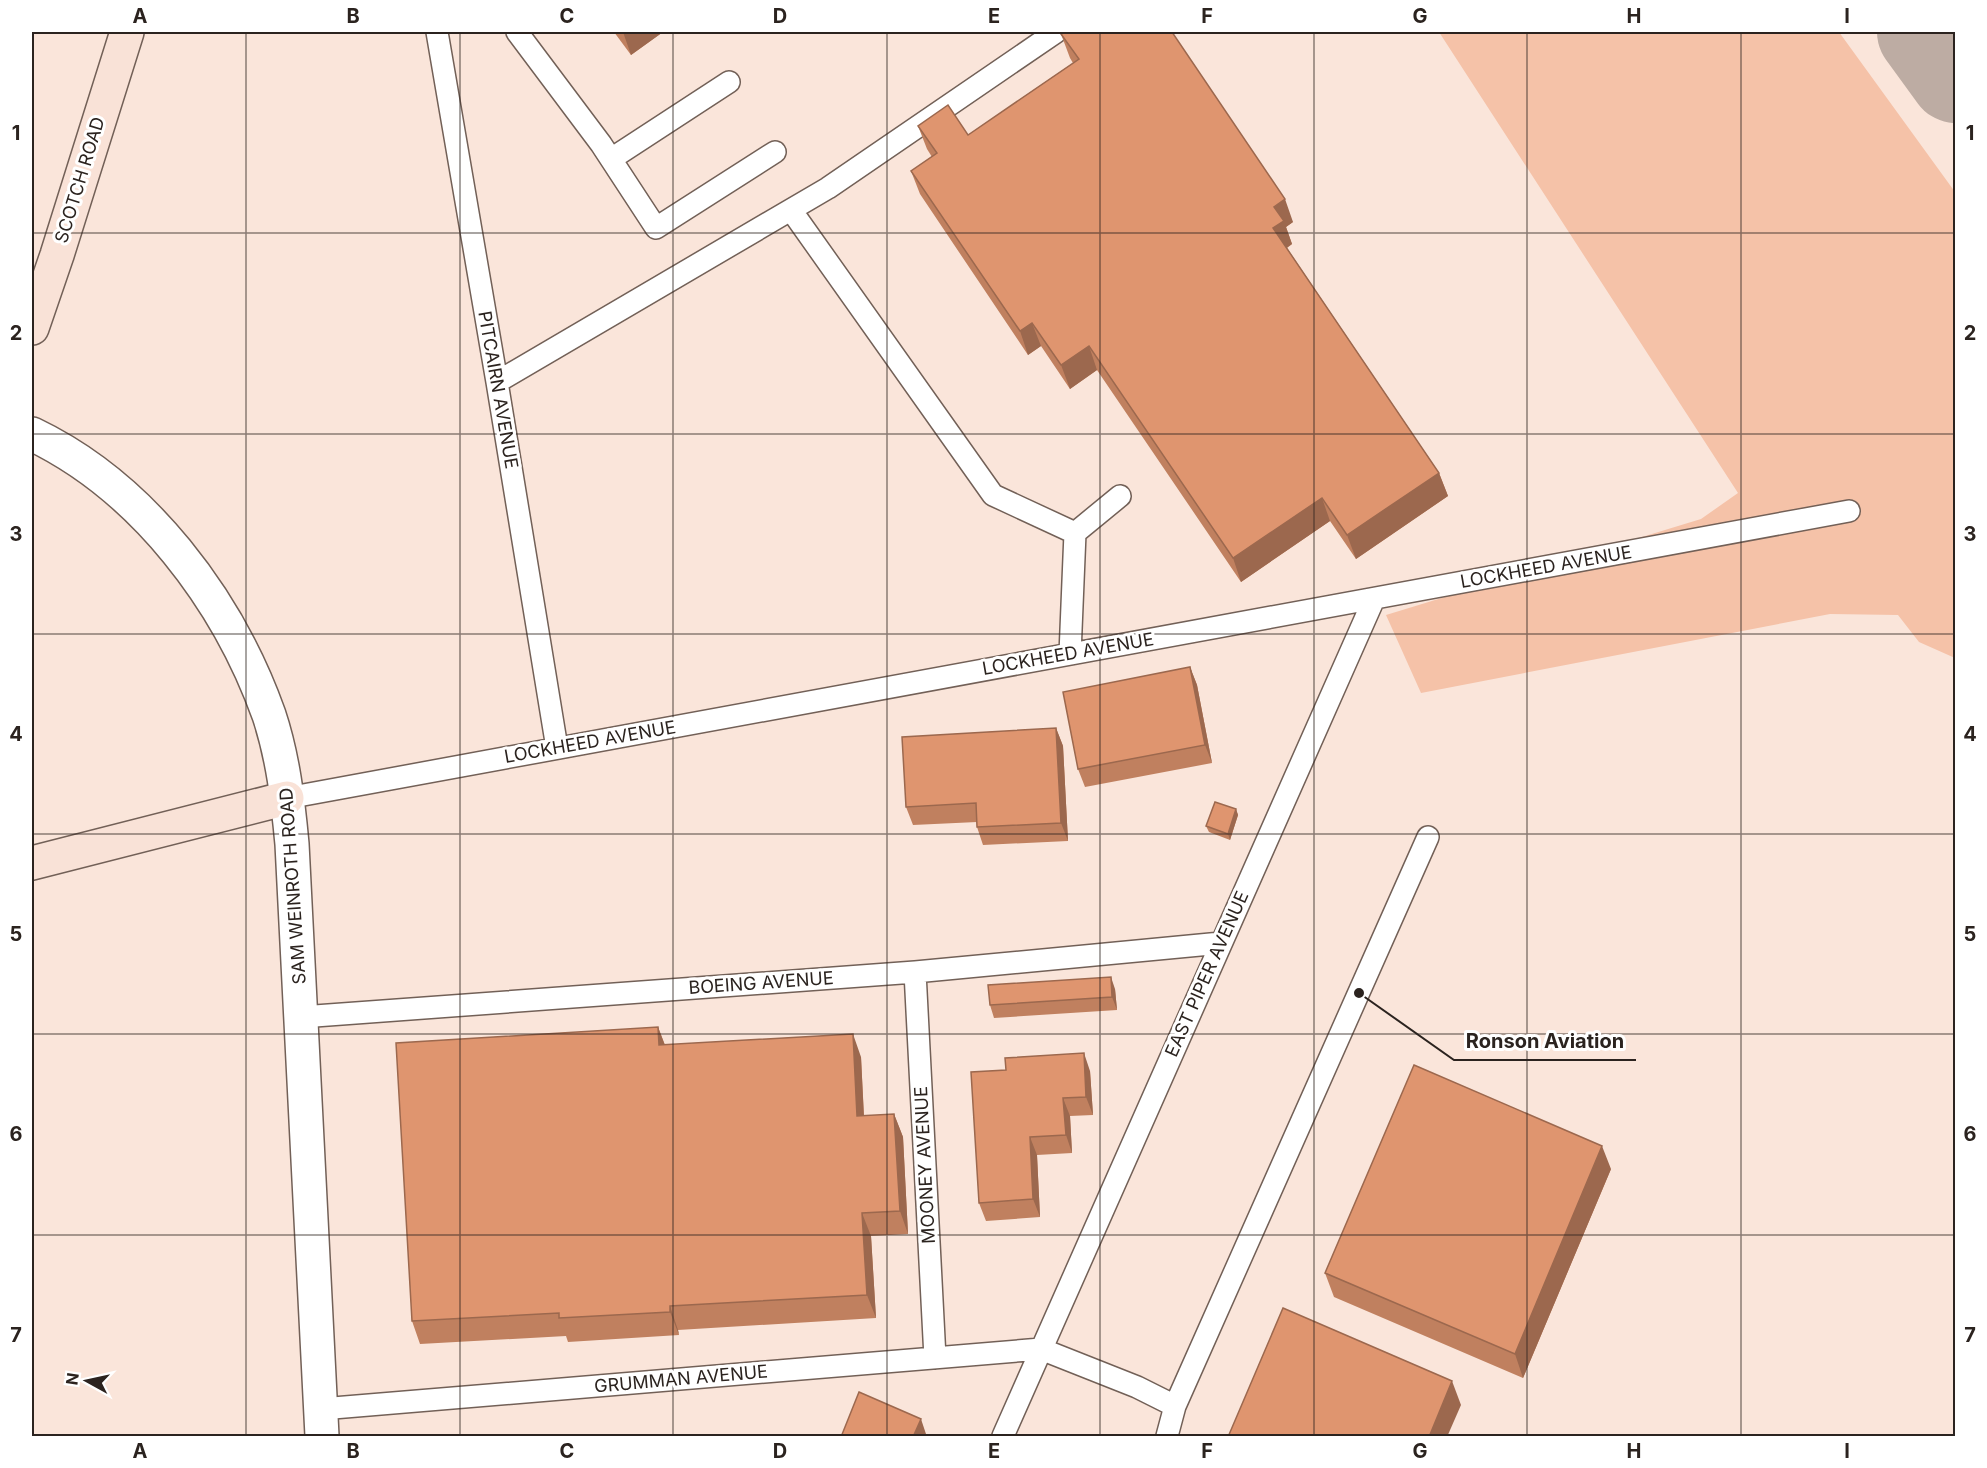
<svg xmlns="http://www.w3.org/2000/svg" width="1987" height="1468" viewBox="0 0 1987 1468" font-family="Inter,sans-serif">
	<rect width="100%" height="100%" fill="#fae5da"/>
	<path fill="#f5c2a8" d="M1439,32h400l116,160v466l-36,-16 -21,-27 -68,-1 -409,79 -35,-78 315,-96 37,-26z"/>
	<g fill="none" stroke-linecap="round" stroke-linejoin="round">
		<path stroke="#bdaca3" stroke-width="94" d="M1924,32l32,44"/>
		<g stroke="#726057" stroke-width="24">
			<path id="service" d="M437,32l60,350 60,366
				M517,32l84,112 55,84 119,-76
				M611,159l118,-77
				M791,210l202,285 82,38 -5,121
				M497,382l331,-194 228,-156
				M1075,533l45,-37
				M287,798l1562,-287
				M915,972l20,386
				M301,1017l614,-45 306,-29
				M1175,1406l253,-569
				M321,1409l720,-60 96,38 38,19 -8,30
				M1003,1436l371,-837"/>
		</g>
		<g stroke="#726057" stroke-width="36">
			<path id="tertiary" d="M32,434c111,53 196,166 237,281 14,42 19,86 23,129l30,592"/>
		</g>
		<g stroke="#726057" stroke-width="36">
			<path id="secondary" d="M32,328l25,-73 70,-223
				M32,863l255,-65"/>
		</g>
		<use href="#service" stroke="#fff" stroke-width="21"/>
		<use href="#tertiary" stroke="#fff" stroke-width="33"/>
		<use href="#secondary" stroke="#f9e2d7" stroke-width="33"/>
	</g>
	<path fill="#c0805f" d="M614,32h49l-32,23z
		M1061,34l232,188 -7,5 6,17 -5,4 152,225 9,23 -92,63 -26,-38 -89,61 -144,-212 -27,19 -29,-43 -13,9 -108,-161 -9,-23 21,-14 -5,-8 -9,-23 50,9 105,-72 -3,-5z
		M1190,667l7,18 15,78 -127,24 -7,-18z
		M1056,728l7,18 5,95 -85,4 -6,-18v-5l-64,3 -7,-18z
		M1236,809l2,6 -8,25 -21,-8 -3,-6z
		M1115,989l2,21 -123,8 -4,-13z
		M658,1027l7,18 196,12 3,59 30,-2 9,23 5,97 -37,2 5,82 -198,12 1,5 -111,7 -2,-6 -146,8 -8,-23z
		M1006,1070l84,1 3,44 -23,1 2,37 -35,2 3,62 -54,4 -7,-18z
		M1611,1169l-88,209 -189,-81 -9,-24z"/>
	<path fill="#9c684e" d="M623,32h40l-32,23z
		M1285,199l8,23 -7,5 6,17 -10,7 -9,-23 1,-21z
		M1032,323l9,23 -13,9 -8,-24z
		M1089,346l8,24 -27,19 -9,-24z
		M1439,473l9,23 -92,63 -9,-24z
		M1322,498l8,23 -89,61 -8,-24z
		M1190,667l7,18 15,78 -7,-18z
		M1056,728l7,18 5,95 -7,-18z
		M1236,809l2,6 -8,25 -2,-6z
		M1111,977l4,12 2,21 -5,-13z
		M658,1027l9,24 -8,-6z
		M853,1034l8,23 4,83 -8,-24z
		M1084,1053l6,18 3,44 -7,-18z
		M1063,1098l7,18 2,37 -6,-18z
		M894,1114l9,23 5,97 -8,-23z
		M1030,1137l7,18 3,62 -7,-18z
		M1602,1146l9,23 -88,209 -8,-24z
		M862,1213l9,23 5,82 -9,-23z
		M670,1306l8,24 1,5 -9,-23z
		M1452,1381l9,24 -14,32h-18z
		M921,1419l6,18h-14z"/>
	<path fill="#df956f" stroke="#9c684e" stroke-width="1.5" d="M1066,32h106l113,167 -11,8 10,14 -11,7 166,245 -92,62 -25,-37 -89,60 -144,-212 -28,19 -29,-42 -12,8 -109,-160 26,-18 -19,-27 30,-21 20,30 111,-76 -18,-25z
		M1190,667l15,78 -127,24 -15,-77z
		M1056,728l5,95 -84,4 -1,-24 -70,4 -4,-70z
		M1215,802l21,7 -8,25 -22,-8z
		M1111,977l1,20 -122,8 -2,-20z
		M658,1027l1,18 194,-11 4,82 37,-2 6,97 -38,2 5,82 -197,11v6l-111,6v-5l-147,8 -16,-278z
		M1084,1053l2,44 -23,1 3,37 -36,2 3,62 -54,4 -8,-131 35,-2 -1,-12z
		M1414,1065l188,81 -87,208 -190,-81z
		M1283,1308l169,73 -23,56h-201z
		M859,1392l62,27 -8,18h-72z"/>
	<path fill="none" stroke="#2b231f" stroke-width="1.5" stroke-opacity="0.55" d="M246,32v1404M460,32v1404M673,32v1404M887,32v1404M1100,32v1404M1314,32v1404M1527,32v1404M1741,32v1404M32,233h1924M32,434h1924M32,634h1924M32,834h1924M32,1034h1924M32,1235h1924"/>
	<g text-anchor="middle" stroke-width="6" stroke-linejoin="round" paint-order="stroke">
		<g font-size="18" fill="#2b231f" stroke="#fff">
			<text transform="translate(80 180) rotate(-73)" y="6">SCOTCH ROAD</text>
			<text transform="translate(498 390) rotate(80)" y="6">PITCAIRN AVENUE</text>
			<text transform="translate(1546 567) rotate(-10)" y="6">LOCKHEED AVENUE</text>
			<text transform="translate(1068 654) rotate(-10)" y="6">LOCKHEED AVENUE</text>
			<text transform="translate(590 742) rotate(-10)" y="6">LOCKHEED AVENUE</text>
			<text transform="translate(293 886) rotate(-94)" y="6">SAM WEINROTH ROAD</text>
			<text transform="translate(1207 974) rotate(-66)" y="6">EAST PIPER AVENUE</text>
			<text transform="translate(761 983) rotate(-4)" y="6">BOEING AVENUE</text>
			<text transform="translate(925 1165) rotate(-93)" y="6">MOONEY AVENUE</text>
			<text transform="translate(681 1379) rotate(-5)" y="6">GRUMMAN AVENUE</text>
		</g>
	</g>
	<path fill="none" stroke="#2b231f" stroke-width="2" d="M1359 993L1454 1060H1636"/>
	<circle fill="#2b231f" stroke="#fff" stroke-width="2" cx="1359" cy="993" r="6"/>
	<g font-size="20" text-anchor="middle" font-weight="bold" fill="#2b231f" stroke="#fff" stroke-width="6" stroke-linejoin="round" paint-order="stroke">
		<text x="1545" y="1048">Ronson Aviation</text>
	</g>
	<rect width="1987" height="1468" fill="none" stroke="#ffffff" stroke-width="66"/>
	<g transform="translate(87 1381) rotate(278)" stroke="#ffffff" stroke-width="4.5" paint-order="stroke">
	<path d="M0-4.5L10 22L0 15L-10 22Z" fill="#2b231f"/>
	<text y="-9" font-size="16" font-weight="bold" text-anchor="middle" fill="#2b231f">N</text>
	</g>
	<rect x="33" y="33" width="1921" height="1402" fill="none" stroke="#2b231f" stroke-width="2"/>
	<g font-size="20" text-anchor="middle" font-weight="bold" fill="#2b231f">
		<text x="140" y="23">A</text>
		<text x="353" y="23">B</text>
		<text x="567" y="23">C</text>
		<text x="780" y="23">D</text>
		<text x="994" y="23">E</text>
		<text x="1207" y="23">F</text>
		<text x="1420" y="23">G</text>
		<text x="1634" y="23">H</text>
		<text x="1847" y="23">I</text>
		<text x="16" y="140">1</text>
		<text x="1970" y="140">1</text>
		<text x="16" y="340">2</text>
		<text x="1970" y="340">2</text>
		<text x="16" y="541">3</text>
		<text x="1970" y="541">3</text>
		<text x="16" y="741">4</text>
		<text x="1970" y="741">4</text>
		<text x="16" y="941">5</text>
		<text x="1970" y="941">5</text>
		<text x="16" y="1141">6</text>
		<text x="1970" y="1141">6</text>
		<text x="16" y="1342">7</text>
		<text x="1970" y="1342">7</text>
		<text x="140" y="1458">A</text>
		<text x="353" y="1458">B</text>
		<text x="567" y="1458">C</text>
		<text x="780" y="1458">D</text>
		<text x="994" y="1458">E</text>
		<text x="1207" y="1458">F</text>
		<text x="1420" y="1458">G</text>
		<text x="1634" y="1458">H</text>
		<text x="1847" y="1458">I</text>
	</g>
</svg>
